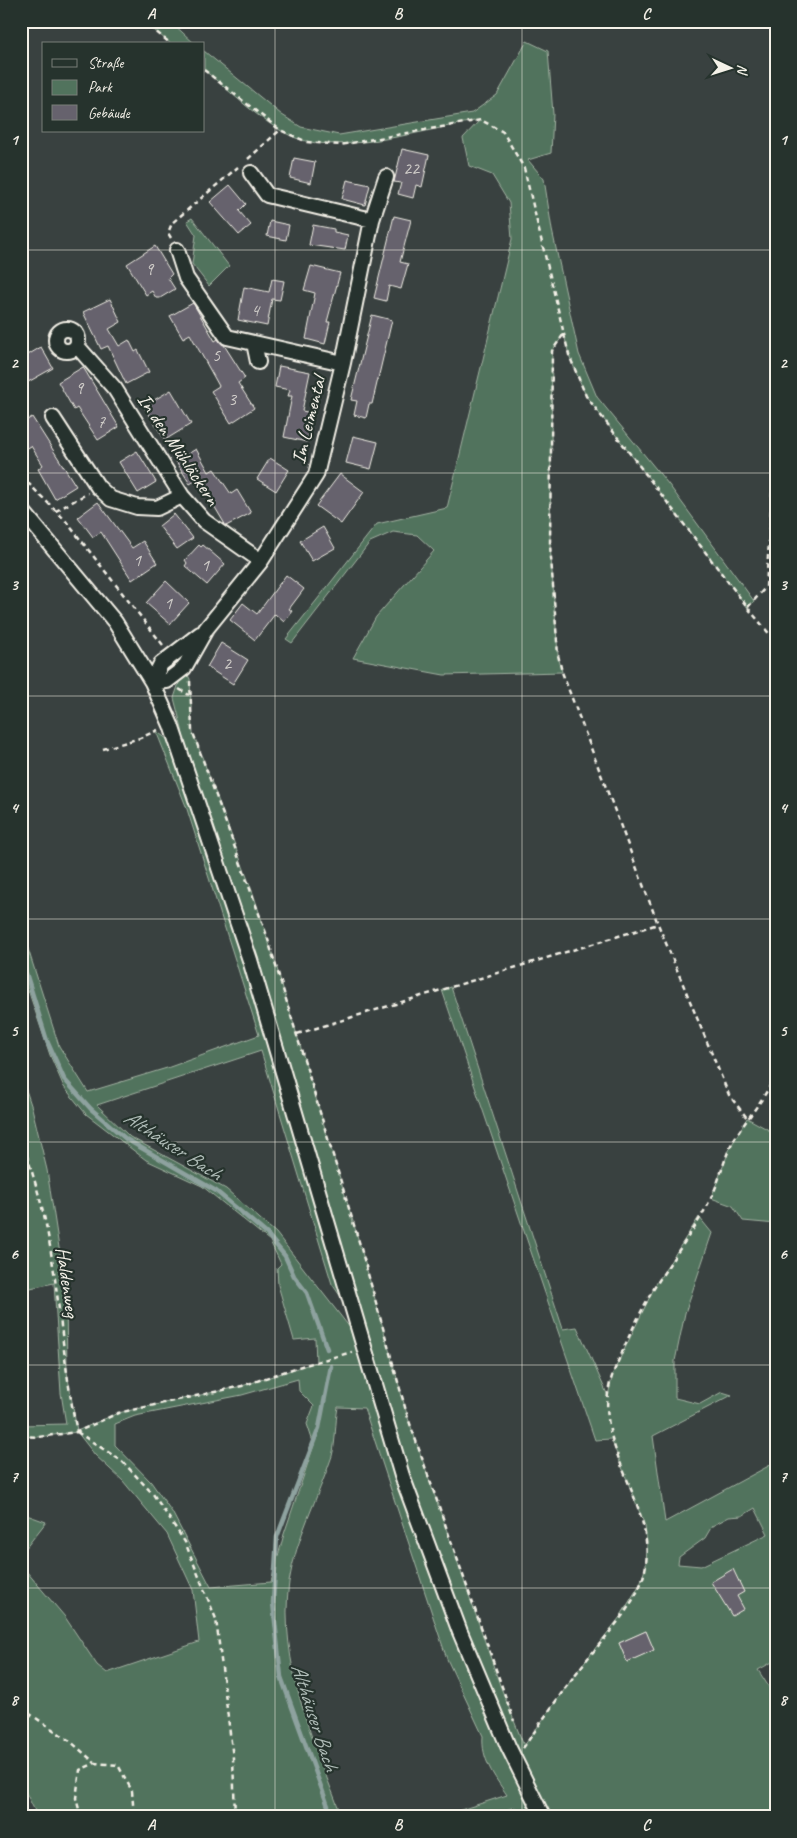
<svg xmlns="http://www.w3.org/2000/svg" width="797" height="1838" viewBox="0 0 797 1838" font-family="Caveat,sans-serif">
	<rect width="100%" height="100%" fill="#394140"/>
	<filter id="ink" filterUnits="userSpaceOnUse"><feTurbulence type="fractalNoise" baseFrequency=".02" numOctaves="2"/><feDisplacementMap in="SourceGraphic" scale="10" xChannelSelector="R" yChannelSelector="G"/><feConvolveMatrix kernelMatrix="1 2 1 2 8 2 1 2 1" color-interpolation-filters="sRGB"/></filter>
	<g filter="url(#ink)">
		<path fill="#51735d" stroke="#a2b2a2" fill-rule="evenodd" d="M143,21h27l25,23h-24z
			M527,41l21,10 5,63 -2,39 -23,7 16,19 8,51 27,124 18,43 72,88 85,116 -6,7 -162,-212 -17,-41 -5,-21 -12,17 -2,193 8,111 4,17 -118,3 -91,-17 23,-41 58,-66 -17,-16 -24,-3 -23,10 -78,101 -6,-4 91,-115 70,-16 65,-269 -3,-36 -17,-28 -23,-9 -6,-28 17,-18c-49,8 -139,36 -184,18 -31,-12 -66,-47 -92,-68v-19l78,64 19,12 38,8 133,-22 25,-18z
			M192,218l37,48 -20,20 -17,-22 4,-29 -9,-14z
			M184,668l6,11 2,51 62,166 25,79 81,270 48,173 92,267 24,61 58,-81 38,-48 20,-33 6,-18 1,-21 -2,-19 -34,-87 -16,1 -153,-450 9,-3 112,342 14,-2 31,69 5,-23 43,-89 43,-67 13,16 -27,80 -10,48v37l25,6 22,-12 10,3 -79,41 12,86 111,-60v198l-18,10 18,28v119h-257l-4,-10 -31,10h-45l68,-22c-13,-19 -26,-36 -24,-59l-36,-77 -83,-251 -26,-1c-3,16 -2,34 -6,49 -14,42 -36,82 -43,126 -11,80 25,162 53,235h-304l-17,-34v-218l44,52 32,48 10,8 92,-31 -6,-52 -26,-56 -44,-53 -28,-26 -18,-23 -39,5 -17,-1v-11l45,-1 -5,-31 -7,-110 -33,7v-215l11,33 15,62 19,123 1,79 10,59 41,-18 124,-27 74,-24 -1,-24 -21,2 -16,-55 -1,-17 4,-4 -11,-23 -68,-55 -56,-26 -60,-46 -22,-27 -14,-32 -29,-86v-42l38,119 29,46 79,-24 92,-33 -73,-229 -30,-75 11,8 10,25 14,21 -9,-56 -8,-31zM261,1051l71,233 26,38 7,25 -89,-114 -50,-44 -96,-52 -33,-32zM298,1379l1,12 15,15 -7,18 7,21 -30,89 -13,48 -60,5 -39,-75 -21,-30 -36,-37v-21l20,-8 107,-21zM755,1508l13,26 -67,32 -23,-2 1,-7 26,-19 7,-12 17,-9 13,-1zM646,1631l7,19 -26,12 -8,-19z
			M747,1118l29,16v90l-33,-3 -10,-15 -22,-8 19,-50z
			M21,1513l25,9 -21,27 -4,11z"/>
		<g fill="none" stroke-linecap="round" stroke-linejoin="round">
			<path stroke="#8ea29f" stroke-width="4.5" d="M21,957l26,84 17,38 27,30 35,30 90,52 51,43 18,22 9,20 13,17 20,56
				M331,1366l-12,62 -42,109 -4,66 8,74 51,140"/>
		</g>
		<path fill="#66626d" stroke="#f4f1e8" d="M402,149l27,6 -7,32 -6,-2 -3,13 -15,-4 3,-11 -7,-1z
			M294,158l21,4 -4,21 -21,-5z
			M347,180l23,5 -5,20 -23,-6z
			M230,185l16,19 -7,7 12,14 -12,10 -29,-33z
			M394,216l17,4 -11,42 8,2 -7,25 -12,-3 -3,15 -12,-3z
			M270,221l19,4 -3,15 -19,-4z
			M313,225l21,4v3l14,3 -3,15 -36,-5z
			M155,246l17,28 -4,4 7,11 -15,9h-4l-4,-7 -6,4 -19,-31z
			M311,266l29,7 -13,49h3l-5,22 -19,-5 9,-46 -11,-3z
			M272,279l12,2 -4,19 -8,-1 -5,27 -29,-6 6,-33 25,5z
			M110,299l11,23 -12,7 10,17 10,-6 6,12 3,-2 11,22 -23,12 -18,-38 -7,3 -18,-37z
			M193,303l22,38 3,-2 6,6 21,33 -7,5 16,25 -23,15 -20,-32 8,-5 -29,-52 -7,4 -13,-22z
			M372,315l20,5 -20,84h-3l-3,14 -12,-3 3,-14 -6,-1z
			M41,347l12,21 -32,18v-27z
			M279,366l31,6 -8,39 11,2 -6,29 -23,-5 8,-41h-4l2,-6 -15,-3z
			M83,367l36,60 -21,13 -21,-32 -3,2 -16,-28z
			M171,390l20,34 -26,16 -21,-34z
			M32,417l44,69 -21,13 -17,-30 5,-4 -12,-19 -10,6v-28z
			M353,436l25,6 -7,27 -25,-6z
			M196,449l13,23 5,-3 17,25 6,-4 14,23 -25,13 -13,-22 3,-1 -16,-25 -10,6 -14,-23z
			M137,451l19,31 -18,11 -19,-31z
			M270,458l19,12 -13,21 -19,-12z
			M340,474l24,18 -23,32 -25,-18z
			M98,502l34,46 11,-7 14,22 -25,17 -31,-48 -8,5 -15,-20z
			M174,514l19,24 -16,11 -18,-23z
			M323,527l12,21 -23,13 -12,-20z
			M199,545l2,2 2,-2 22,19 -18,21 -22,-19 2,-3 -2,-3z
			M286,575l18,14 -15,20 3,2 -8,11 -9,-8 -20,26 -25,-20 13,-17 14,11z
			M166,581l23,22 -19,21 -24,-21z
			M221,643l27,17 -15,24 -26,-17z
			M733,1569l11,23 -7,4 7,13 -12,7 -21,-34z
			M646,1631l8,19 -27,12 -8,-19z"/>
		<g fill="none" stroke-linecap="round" stroke-linejoin="round">
			<g stroke="#f4f1e8" stroke-width="18">
				<path id="minor" d="M372,220l14,-43
					M177,250l9,28 41,59 116,26
					M56 340a11 11 0 1 1 22 0a11 11 0 1 1-22 0Z
					M254,343l4,19
					M77,346l38,43 67,107 22,25 57,40
					M53,418l45,69 13,12 26,8 20,1 25,-12
					M21,509l94,113 37,60 19,43 79,235 152,516 58,156 48,114 35,71
					M152,682l15,-1 17,-13 22,-39 55,-68 55,-86 27,-112 29,-143 -105,-25 -16,-22
					M152,682l9,-18 39,-30"/>
			</g>
			<path stroke="#f4f1e8" stroke-width="2.5" stroke-dasharray="5 4" stroke-linecap="butt" d="M143,21l28,23
				M772,21l4,26
				M204,70l76,60 27,12 33,3 141,-25 22,12 21,36 45,187 17,41 162,212 28,34
				M248,159l32,-29
				M171,238l-3,-5 4,-10 66,-56
				M563,335l-11,16 -2,193 8,111 4,17 96,252 71,171 18,23
				M21,476l44,44 98,125
				M56,511l32,-18
				M748,607l18,-20 10,-154
				M190,681l2,49 74,203 94,312 48,173 106,303
				M179,689l10,6
				M103,749l37,-11 18,-8
				M297,1034l361,-110
				M21,1138c10,30 20,61 26,92 13,67 16,135 30,202
				M77,1432l45,29 31,33 32,48 31,77 17,139 2,59
				M21,1436l17,1 39,-5 41,-19 124,-27 56,-19 54,-15
				M21,1708l49,33 25,22
				M523,1748c19,-27 38,-55 58,-81 22,-29 61,-66 65,-103 8,-67 -60,-124 -32,-193 11,-27 28,-64 44,-89 17,-28 39,-55 53,-84 8,-16 12,-35 19,-51 13,-26 36,-47 46,-75
				M81,1817l-5,-19 4,-28 15,-7 23,2 14,26 2,26"/>
			<use href="#minor" stroke="#26332d" stroke-width="14"/>
		</g>
	</g>
	<path fill="none" stroke="#f4f1e8" stroke-width="1" stroke-opacity="0.55" d="M275,21v1796M522,21v1796M21,250h755M21,473h755M21,696h755M21,919h755M21,1142h755M21,1365h755M21,1588h755"/>
	<g text-anchor="middle" stroke-width="4.5" stroke-linejoin="round" paint-order="stroke">
		<g font-size="18" fill="#d0cdc9">
			<text x="411" y="174">22</text>
			<text x="149" y="275">9</text>
			<text x="255" y="316">4</text>
			<text x="216" y="361">5</text>
			<text x="79" y="394">9</text>
			<text x="232" y="405">3</text>
			<text x="101" y="428">7</text>
			<text x="137" y="566">1</text>
			<text x="205" y="571">1</text>
			<text x="168" y="609">1</text>
			<text x="227" y="669">2</text>
		</g>
		<g font-size="20" fill="#f4f1e8" stroke="#26332d">
			<text transform="translate(308 420) rotate(-76)" y="7">Im Leimental</text>
			<text transform="translate(179 449) rotate(56)" y="7">In den Mühläckern</text>
			<text transform="translate(68 1282) rotate(82)" y="7">Haldenweg</text>
		</g>
		<g font-size="21" font-style="italic" fill="#b0bdb8" stroke="#26332d">
			<text transform="translate(173 1145) rotate(33)" y="7">Althäuser Bach</text>
			<text transform="translate(315 1717) rotate(72)" y="7">Althäuser Bach</text>
		</g>
	</g>
	<rect width="797" height="1838" fill="none" stroke="#26332d" stroke-width="55"/>
	<rect x="42" y="42" width="162" height="90" fill="#26332d" stroke="#787f78"/>
	<rect x="52" y="59" width="25" height="8" fill="#26332d" stroke="#787f78"/>
	<text x="88" y="68" font-size="15" fill="#f4f1e8">Straße</text>
	<rect x="52" y="80" width="25" height="15" fill="#51735d" stroke="#787f78"/>
	<text x="88" y="92" font-size="15" fill="#f4f1e8">Park</text>
	<rect x="52" y="105" width="25" height="15" fill="#66626d" stroke="#787f78"/>
	<text x="88" y="118" font-size="15" fill="#f4f1e8">Gebäude</text>
	<g transform="translate(730 68) rotate(94)" stroke="#26332d" stroke-width="4" paint-order="stroke">
	<path d="M0-4L9 19L0 12L-9 19Z" fill="#f4f1e8"/>
	<text y="-8" font-size="14" font-weight="bold" text-anchor="middle" fill="#f4f1e8">N</text>
	</g>
	<rect x="28" y="28" width="742" height="1782" fill="none" stroke="#f4f1e8" stroke-width="2"/>
	<g font-size="16" text-anchor="middle" font-weight="bold" fill="#f4f1e8">
		<text x="151" y="19">A</text>
		<text x="398" y="19">B</text>
		<text x="646" y="19">C</text>
		<text x="14" y="145">1</text>
		<text x="783" y="145">1</text>
		<text x="14" y="368">2</text>
		<text x="783" y="368">2</text>
		<text x="14" y="590">3</text>
		<text x="783" y="590">3</text>
		<text x="14" y="813">4</text>
		<text x="783" y="813">4</text>
		<text x="14" y="1036">5</text>
		<text x="783" y="1036">5</text>
		<text x="14" y="1259">6</text>
		<text x="783" y="1259">6</text>
		<text x="14" y="1482">7</text>
		<text x="783" y="1482">7</text>
		<text x="14" y="1705">8</text>
		<text x="783" y="1705">8</text>
		<text x="151" y="1830">A</text>
		<text x="398" y="1830">B</text>
		<text x="646" y="1830">C</text>
	</g>
</svg>
